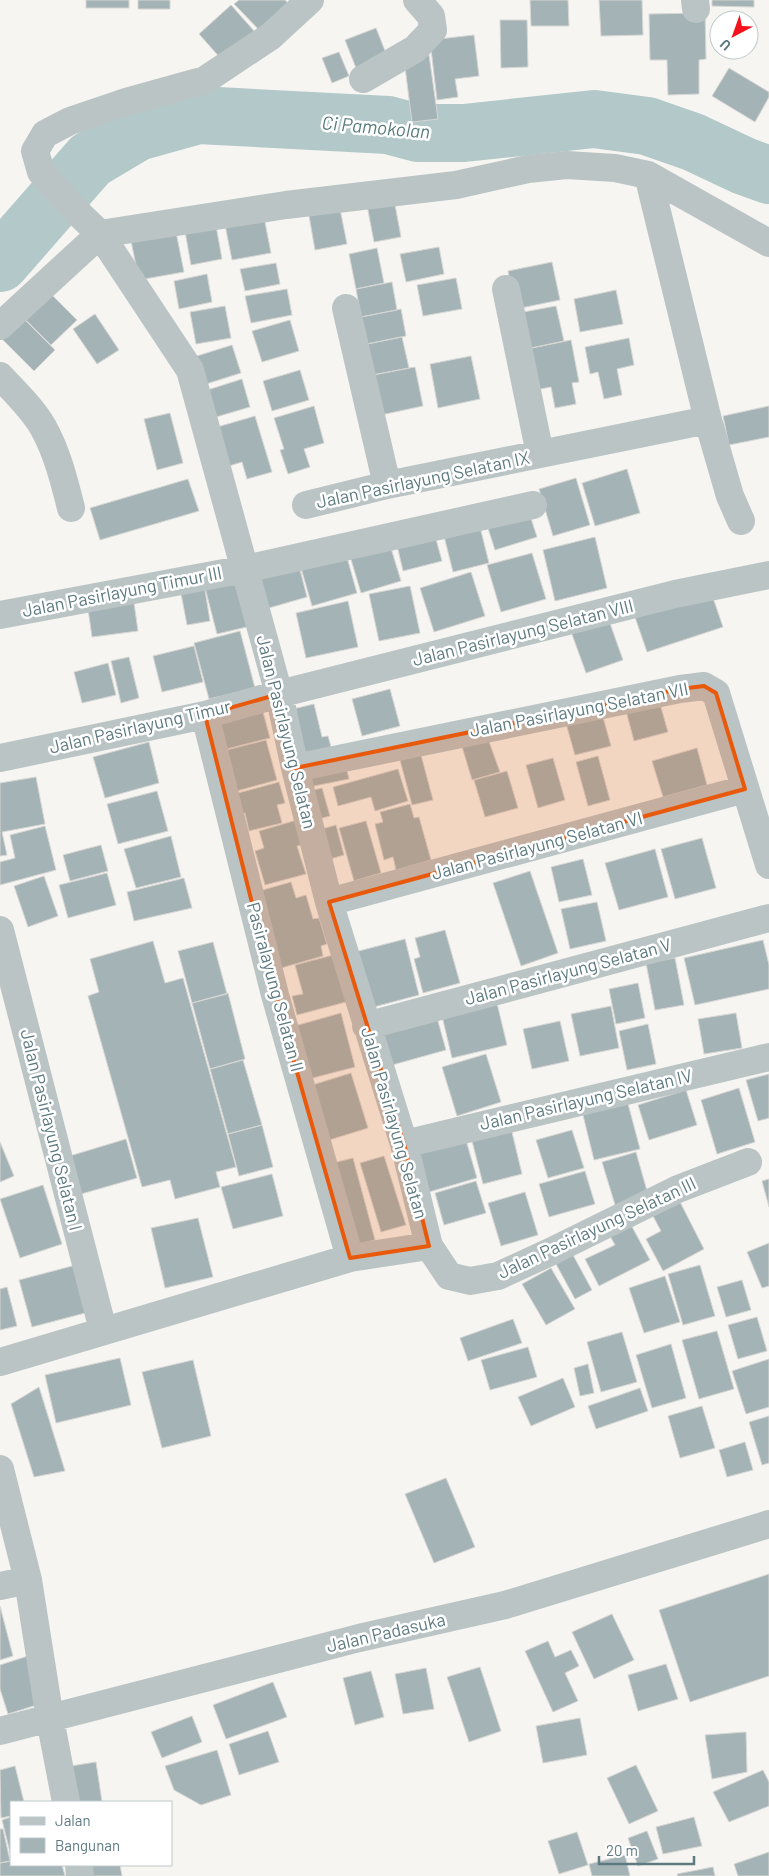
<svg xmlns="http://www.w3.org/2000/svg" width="769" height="1876" viewBox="0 0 769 1876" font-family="Barlow,sans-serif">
	<rect width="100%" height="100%" fill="#f6f5f1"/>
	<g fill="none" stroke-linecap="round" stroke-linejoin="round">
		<path stroke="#b3c8c8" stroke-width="58" d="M0,263l90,-103 47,-28 61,-17 190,10 30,8h46l130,-14 53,7 46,16 51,24 25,9"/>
	</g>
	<path fill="#a4b3b5" stroke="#d7d6d4" d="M86,0h43v8h-43z
		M138,0h32v9h-32z
		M239,0h46l7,8 -29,26 -29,-30z
		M530,0h38l1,26h-38z
		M599,0h43l1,35 -42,1z
		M712,0h42v7l-42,-1z
		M231,5l24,27 -32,29 -24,-27z
		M705,13l1,46 -7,1v34l-31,1 -1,-35h-17l-1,-46z
		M500,20h27l1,47 -27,1z
		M376,28l13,33 -31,12 -13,-33z
		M474,35l5,41 -24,3 3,18 -21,3 -7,-60z
		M339,52l10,24 -17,7 -10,-25z
		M429,55l9,64 -26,3 -8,-63z
		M729,68l40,24v5l-14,25 -43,-26z
		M393,194l8,43 -27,5 -8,-42z
		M339,204l8,40 -32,6 -7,-40z
		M264,217l7,36 -39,7 -7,-35z
		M215,220l7,39 -31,6 -7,-39z
		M175,227l9,45 -45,8 -9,-44z
		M439,247l5,27 -38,8 -6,-28z
		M377,248l7,35 -28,6 -7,-35z
		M552,262l8,38 -44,9 -8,-38z
		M276,263l4,21 -35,7 -5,-22z
		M207,274l5,28 -33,7 -5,-28z
		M456,278l6,31 -39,7 -6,-31z
		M392,282l5,28 -36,7 -5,-28z
		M45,288l32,32 -26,25 -33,-33z
		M287,289l5,26 -41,8 -6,-27z
		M616,290l7,34 -43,8 -6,-33z
		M225,306l6,32 -35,6 -6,-32z
		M556,306l8,35 -38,8 -8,-36z
		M401,309l5,27 -39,8 -6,-27z
		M95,314l24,36 -22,14 -24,-35z
		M21,316l34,34 -21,21 -34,-34z
		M290,320l9,31 -37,11 -10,-31z
		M402,337l7,31 -36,7 -6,-31z
		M629,338l5,27 -17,4 5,26 -18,4 -6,-27 -8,2 -5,-27z
		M571,340l8,42 -7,1 4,21 -21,4 -4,-21 -21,4 -8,-41z
		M232,345l9,28 -35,11 -9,-28z
		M471,356l9,43 -42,9 -8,-44z
		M415,367l8,39 -42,9 -8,-40z
		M300,370l9,30 -37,11 -9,-30z
		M242,379l8,28 -44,13 -8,-27z
		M314,406l10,37 -20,6 6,18 -22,7 -8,-24 4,-1 -10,-31z
		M769,406v31l-40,8 -6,-29z
		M170,413l13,50 -26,7 -13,-51z
		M255,416l17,56 -25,7 -5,-17 -23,7 -12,-39z
		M627,469l13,44 -45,13 -13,-43z
		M576,478l14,47 -37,11 -14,-47z
		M188,479l11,32 -99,29 -10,-32z
		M528,509l9,28 -42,13 -9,-28z
		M478,519l11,44 -36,9 -11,-44z
		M434,532l8,29 -39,10 -7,-30z
		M595,537l12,51 -52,13 -12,-51z
		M390,545l11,36 -40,12 -11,-37z
		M532,553l14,46 -45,13 -14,-47z
		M346,554l11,39 -45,13 -11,-38z
		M299,566l8,31 -45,13 -9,-32z
		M471,572l14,44 -51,16 -14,-44z
		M239,576l12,50 -34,8 -13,-50z
		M204,584l6,37 -23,4 -7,-37z
		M410,586l10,47 -41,8 -10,-47z
		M711,592l12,35 -76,25 -12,-35z
		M133,596l5,35 -46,6 -5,-35z
		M348,601l10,46 -52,11 -10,-45z
		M607,615l16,45 -37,13 -17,-47z
		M240,631l15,57 -46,11 -15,-56z
		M194,646l9,36 -41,10 -9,-36z
		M129,657l10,41 -18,5 -10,-42z
		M108,663l8,32 -34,8 -8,-31z
		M390,689l10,37 -38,10 -10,-37z
		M658,697l10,35 -34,9 -9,-34z
		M314,704l8,33 6,-1 5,18 -30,8 -14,-52z
		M601,710l10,36 -36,9 -10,-35z
		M263,712l7,26 -47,12 -7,-26z
		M487,736l13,36 -28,8 -11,-37z
		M266,740l11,40 -44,12 -11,-41z
		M149,742l10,41 -54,15 -12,-41z
		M697,748l10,37 -44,12 -11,-36z
		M421,755l12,45 -21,5 -12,-45z
		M598,756l12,44 -22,6 -12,-44z
		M553,758l12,42 -27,8 -12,-43z
		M345,762l4,17 -40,8 -4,-16z
		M398,769l10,32 -33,10 -4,-14 -33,9 -5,-19z
		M507,771l11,37 -33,9 -11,-37z
		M36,777l9,47 -43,8 5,23 -7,1v-73z
		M279,782l6,21 -8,2 5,18 -33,8 -4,-18 -13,4 -5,-21z
		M322,788l8,28 -15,4 -9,-28z
		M157,791l11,40 -50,13 -11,-40z
		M410,804l4,14 5,-1 12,43 -35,10 -3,-13 -9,3 -9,-36 8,-2 -3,-10z
		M297,820l7,24 -7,2 9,28 -41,11 -10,-34 9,-3 -5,-17z
		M366,821l15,52 -27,8 -15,-53z
		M336,825l8,30 -21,6 -8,-30z
		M45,826l11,44 -56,15v-23l15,-4 -5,-23z
		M171,836l10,41 -45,11 -12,-39z
		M702,838l14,50 -41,11 -14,-50z
		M101,845l7,26 -38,10 -7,-26z
		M655,849l13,48 -49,13 -14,-47z
		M583,859l9,36 -33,7 -8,-35z
		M530,871l28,82 -37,13 -28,-83z
		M107,873l9,32 -48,13 -9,-33z
		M44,876l14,40 -30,11 -14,-41z
		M184,878l8,30 -58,13 -7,-29z
		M291,882l5,16 10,-3 7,24 6,-1 8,26 -6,2 2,10 -49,14 -22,-77z
		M597,902l9,39 -36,8 -9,-40z
		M445,930l15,53 -37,10 -9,-34 6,-2 -5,-19z
		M405,939l14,56 -49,13 -15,-56z
		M763,940l6,25v24l-74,16 -11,-47z
		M153,941l12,42 18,-5 53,189 -20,5 4,15 -45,12 -5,-19 -28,7 -54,-191 11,-4 -9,-33z
		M213,942l14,52 -35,9 -14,-52z
		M337,954l9,48 -49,13 -5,-19 11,-2 -8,-29z
		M675,958l9,47 -29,5 -9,-47z
		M638,983l7,35 -29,6 -7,-35z
		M228,993l17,66 -35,10 -18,-66z
		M496,999l11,46 -55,13 -11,-46z
		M611,1006l8,42 -39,8 -9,-42z
		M341,1013l14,54 -50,13 -14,-53z
		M736,1013l6,35 -38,6 -6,-35z
		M436,1014l10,36 -61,17 -10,-36z
		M560,1021l9,40 -37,8 -9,-40z
		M648,1024l8,40 -29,6 -8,-39z
		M486,1054l15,48 -44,14 -15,-49z
		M243,1060l19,65 -34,9 -18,-65z
		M351,1073l17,55 -42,13 -17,-55z
		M769,1074v44l-11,3 -12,-41z
		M739,1088l16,54 -38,12 -16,-54z
		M686,1090l11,35 -48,15 -11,-35z
		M627,1100l13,49 -46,11 -12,-49z
		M262,1125l11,42 -34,9 -11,-42z
		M511,1128l11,46 -39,10 -12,-47z
		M572,1130l12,38 -36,10 -12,-38z
		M465,1137l12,41 -48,14 -12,-41z
		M126,1139l11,39 -63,18 -11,-38z
		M0,1142l14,34 -14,6z
		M636,1152l13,46 -33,10 -14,-46z
		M384,1156l22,69 -25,7 -21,-69z
		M353,1158l22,82 -24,6 -22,-82z
		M585,1171l10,33 -46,13 -10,-33z
		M272,1174l11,42 -50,13 -12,-42z
		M769,1179v28l-7,-26z
		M476,1181l10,32 -42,12 -9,-32z
		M43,1185l19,59 -42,14 -20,-59z
		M525,1192l13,43 -37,11 -13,-43z
		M680,1202l24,47 -41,22 -17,-32 15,-8 -8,-15z
		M198,1218l15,59 -48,11 -14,-60z
		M631,1225l19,35 -51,26 -14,-27 30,-14 -5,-9z
		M769,1243v43l-7,2 -15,-36z
		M573,1255l19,35 -17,9 -19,-35z
		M76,1265l13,47 -57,15 -13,-47z
		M700,1265l15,51 -32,9 -15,-51z
		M551,1268l24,41 -29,16 -24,-41z
		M665,1276l15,46 -36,11 -15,-45z
		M742,1280l9,30 -25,7 -9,-30z
		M7,1287l10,39 -17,4v-41z
		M757,1317l10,34 -29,8 -10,-34z
		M513,1319l9,24 -54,18 -8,-23z
		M717,1331l17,58 -35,10 -17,-59z
		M622,1332l15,50 -36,10 -14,-50z
		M671,1344l15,54 -34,10 -16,-53z
		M528,1347l9,30 -47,13 -9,-30z
		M120,1358l11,47 -75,18 -11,-48z
		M769,1359v48l-23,7 -14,-43z
		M193,1360l18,76 -49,12 -20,-76z
		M588,1364l6,29 -14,3 -6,-28z
		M563,1378l12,29 -44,19 -13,-29z
		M39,1387l26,84 -31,6 -23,-73z
		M640,1388l8,23 -52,18 -8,-23z
		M702,1406l13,42 -35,10 -12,-42z
		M769,1416v47l-7,2 -13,-43z
		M745,1442l8,28 -26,7 -8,-27z
		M446,1478l29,69 -41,16 -29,-69z
		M769,1574v102l-79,26 -31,-92z
		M0,1606l13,50 -13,4z
		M612,1614l22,46 -40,19 -22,-47z
		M548,1641l7,16 16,-7 8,16 -14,7 13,28 -25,11 -28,-61z
		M31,1655l15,47 -38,12 -8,-25v-24z
		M666,1664l12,35 -40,12 -10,-36z
		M480,1667l21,64 -32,11 -22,-65z
		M426,1668l8,41 -31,5 -8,-40z
		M371,1671l13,46 -29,8 -12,-47z
		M273,1682l14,35 -61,22 -13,-34z
		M192,1716l10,26 -40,16 -11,-26z
		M580,1718l7,37 -44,8 -7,-37z
		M268,1731l11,31 -40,13 -10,-31z
		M746,1732l1,40 -35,7 -7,-44z
		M217,1750l14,45 -30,10 -27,-15 -9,-24z
		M96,1762l6,40h-26l-5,-36z
		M636,1765l22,46 -29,13 -22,-46z
		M15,1766l9,36h-13v14l-10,2 -1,-48z
		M763,1770l6,12v24l-40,16 -16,-30z
		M11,1817v39l-9,-36z
		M694,1817l8,29 -39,8 -7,-27z
		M0,1829h3l7,32 -10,2z
		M647,1831l11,28 -20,7 -10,-28z
		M577,1832l11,33 -29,9 -11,-33z
		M769,1852v24h-31l-4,-12z
		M625,1855l5,21h-38l-3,-12z
		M11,1861v4h51l3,11h-65v-13z
		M90,1865h30l2,11h-29z
		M713,1867l2,9h-37l-1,-2z"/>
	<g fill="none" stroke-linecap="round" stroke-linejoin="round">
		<path stroke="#bbc4c5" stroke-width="28" d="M695,0l1,9
			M363,79l52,-30 18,-19 -2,-14 -14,-16
			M506,289l34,165
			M346,308l41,177
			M0,326l100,-92 186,-29 170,-20 72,-16 39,-4 48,3 33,7 121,68
			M0,376c15,16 32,32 43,51 14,25 21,53 28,81
			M708,420l22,76 11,25
			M306,505l81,-20 321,-65 -60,-245
			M0,615l245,-46 288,-64
			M205,715l70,280 75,263
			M0,758l205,-43 74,-21 396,-100 94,-19
			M295,768l385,-79 24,-3 12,7 53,172
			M329,902l416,-113
			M0,930l103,400
			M366,1026l403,-108
			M404,1144l365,-87
			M429,1246l20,30 21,5 28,-5 50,-23 130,-64 70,-27
			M0,1362l350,-104 79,-12 -25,-102 -75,-242 -34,-134 -16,-74 -89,-324 -90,-136 -24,-23 -35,-39 -6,-21 10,-17 25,-13 56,-19 79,-22 66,-44 39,-36
			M0,1469l28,111 22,139 16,83
			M0,1586l28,-6
			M0,1731l359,-93 146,-33 264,-81
			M79,1865l1,11"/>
	</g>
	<path fill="#e8590c" fill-opacity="0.2" stroke="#e8590c" stroke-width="4" stroke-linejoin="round" d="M704,686l12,7 29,96 -416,113 75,242 25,102 -79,12 -75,-263 -70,-280 74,-21 16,74 385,-79z"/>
	<g text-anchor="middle" stroke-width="5" stroke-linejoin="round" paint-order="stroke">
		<g font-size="18" fill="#5d7a80" stroke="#fff">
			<text transform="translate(423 480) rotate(-12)" y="6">Jalan Pasirlayung Selatan IX</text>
			<text transform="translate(122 592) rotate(-11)" y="6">Jalan Pasirlayung Timur III</text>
			<text transform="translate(523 633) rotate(-14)" y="6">Jalan Pasirlayung Selatan VIII</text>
			<text transform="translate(579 710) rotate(-11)" y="6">Jalan Pasirlayung Selatan VII</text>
			<text transform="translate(140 727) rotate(-13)" y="6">Jalan Pasirlayung Timur</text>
			<text transform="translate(286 732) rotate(76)" y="6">Jalan Pasirlayung Selatan</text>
			<text transform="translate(537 846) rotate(-15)" y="6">Jalan Pasirlayung Selatan VI</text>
			<text transform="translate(568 972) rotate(-15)" y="6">Jalan Pasirlayung Selatan V</text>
			<text transform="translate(275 987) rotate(75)" y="6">Pasiralayung Selatan II</text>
			<text transform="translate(586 1100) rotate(-13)" y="6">Jalan Pasirlayung Selatan IV</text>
			<text transform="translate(394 1123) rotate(74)" y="6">Jalan Pasirlayung Selatan</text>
			<text transform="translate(51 1130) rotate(76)" y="6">Jalan Pasirlayung Selatan I</text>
			<text transform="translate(597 1228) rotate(-25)" y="6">Jalan Pasirlayung Selatan III</text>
			<text transform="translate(386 1633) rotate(-13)" y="6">Jalan Padasuka</text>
		</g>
		<g font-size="19" font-style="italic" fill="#587c7c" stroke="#fff">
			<text transform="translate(376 127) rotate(5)" y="7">Ci Pamokolan</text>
		</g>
	</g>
	<rect x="10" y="1801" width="162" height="65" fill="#ffffff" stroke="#becacc"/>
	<rect x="20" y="1817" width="25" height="8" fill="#bbc4c5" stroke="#becacc"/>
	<text x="55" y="1826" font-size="15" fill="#5d7a80">Jalan</text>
	<rect x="20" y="1838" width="25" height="15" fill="#a4b3b5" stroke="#becacc"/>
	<text x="55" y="1851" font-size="15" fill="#5d7a80">Bangunan</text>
	<g transform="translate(734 35) rotate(221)"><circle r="24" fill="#ffffff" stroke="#becacc"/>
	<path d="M0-4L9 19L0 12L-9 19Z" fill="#f6121c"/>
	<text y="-8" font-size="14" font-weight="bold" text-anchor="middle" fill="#5d7a80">U</text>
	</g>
	<path d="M599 1856v8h95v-8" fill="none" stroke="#5d7a80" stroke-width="2.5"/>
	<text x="606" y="1856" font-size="15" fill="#5d7a80" stroke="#ffffff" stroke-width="4" paint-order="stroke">20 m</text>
</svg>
